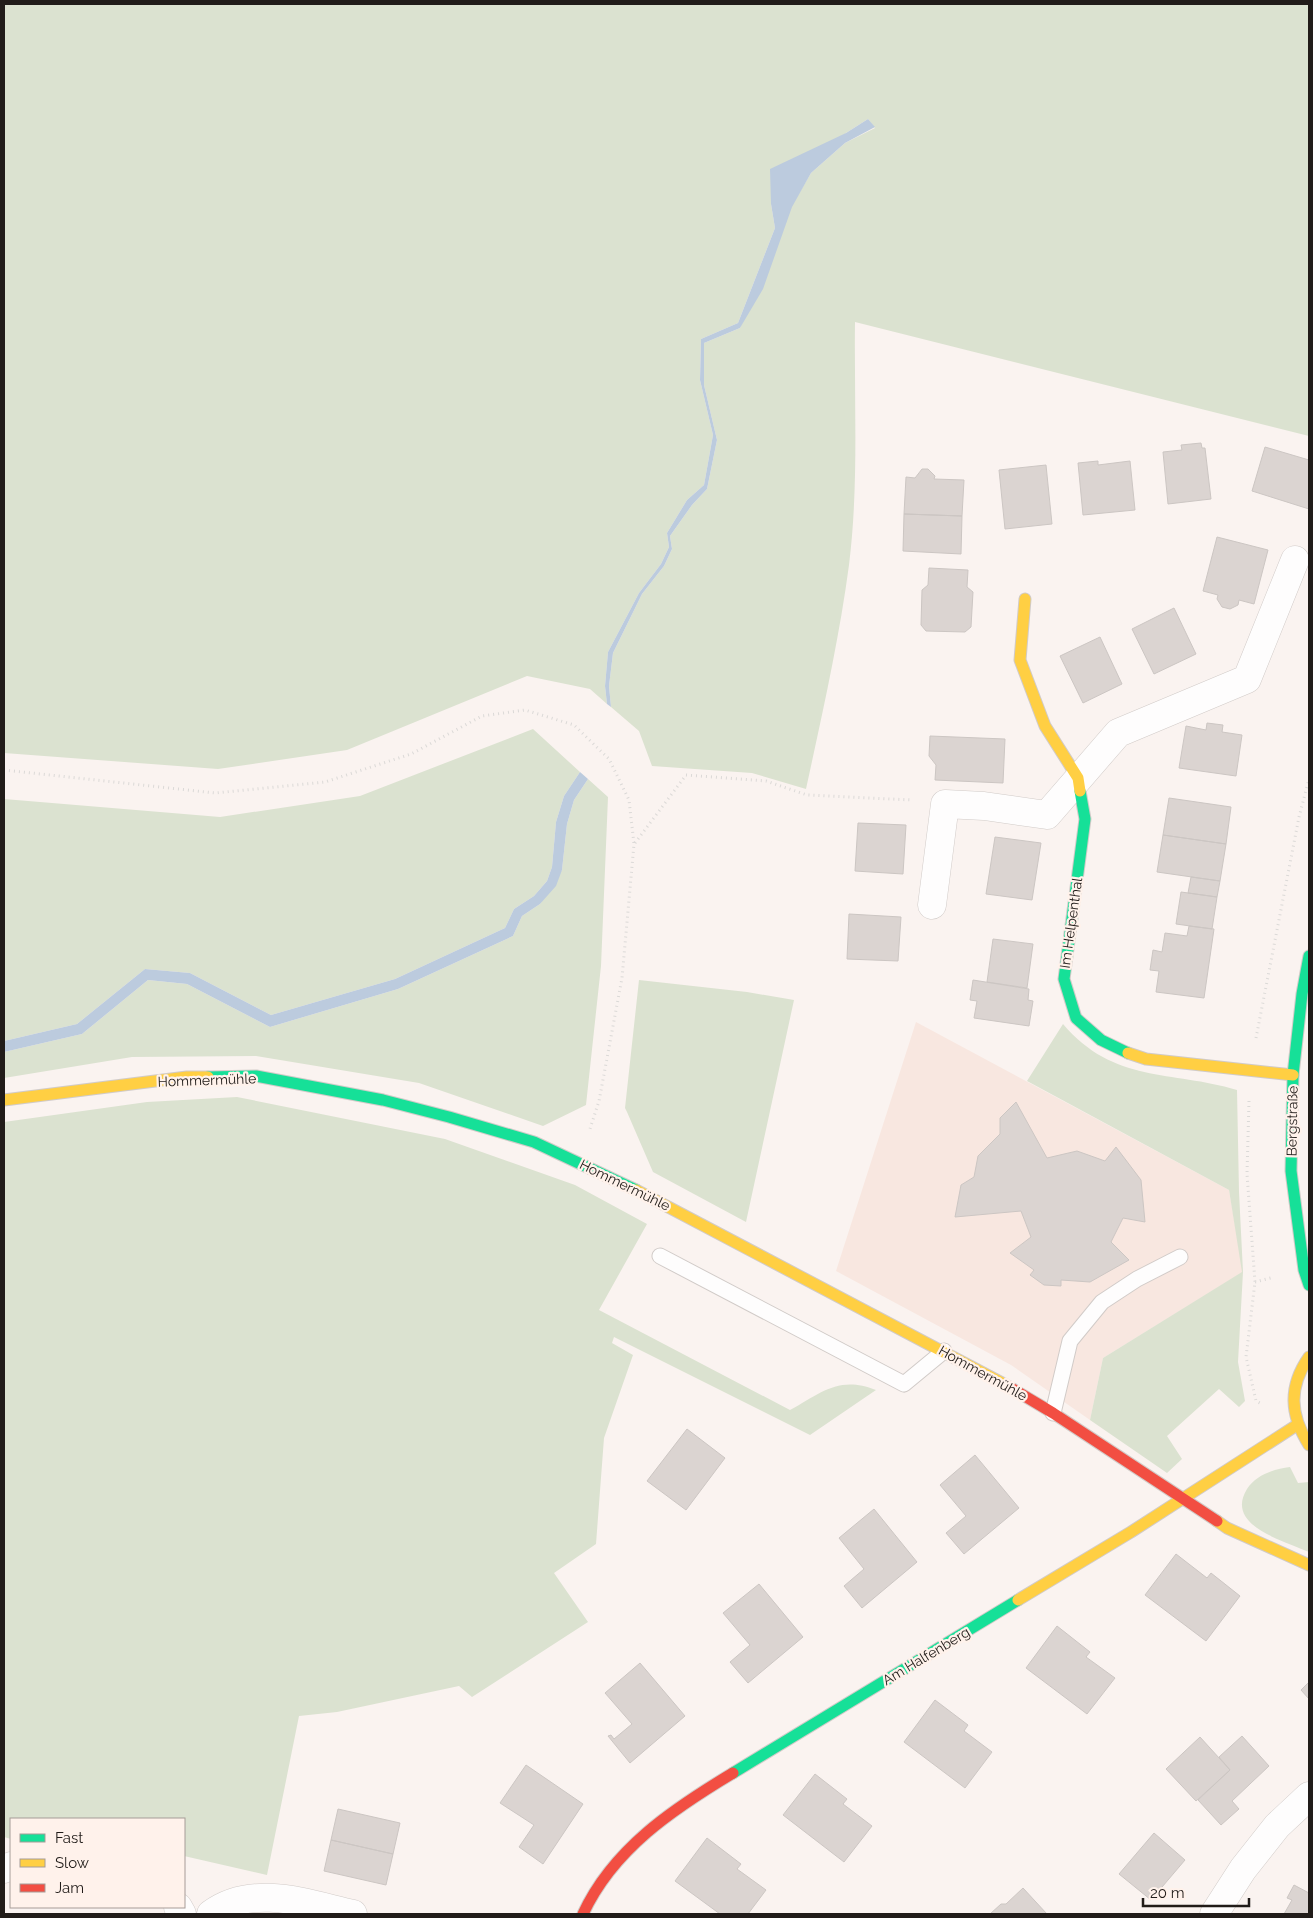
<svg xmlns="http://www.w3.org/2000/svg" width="1313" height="1918" viewBox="0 0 1313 1918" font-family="Raleway,sans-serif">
	<rect width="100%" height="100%" fill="#faf3f0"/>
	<path fill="#f8e7e0" d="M916,1022l313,168 14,82 -140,86 -13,62 -79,-55 -175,-94z"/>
	<path fill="#dbe2d0" d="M4,4h1305v432l-454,-114c-1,81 4,163 -6,243 -10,75 -27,150 -43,224l-54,-16 -100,-7 -13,-35 -28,-24 -2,-21 4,-33 29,-59 22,-28 8,-17 -2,-13 22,-31 15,-16 10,-49 -13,-55v-42l36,-15 51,-121 20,-34 34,-30 30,-15 -7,-9 -22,14 -75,71 4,24 -37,95 -37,16 -1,41 13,55 -9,50 -17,15 -20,33 2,14 -8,17 -22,29 -31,59 -3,34 2,18 -17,-15 -63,-13 -180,74 -129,19 -214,-16z
		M533,729l47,43 -16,24 -8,26 -4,45 -5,14 -13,15 -20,13 -9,19 -110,51 -124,36 -81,-42 -45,-4 -68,55 -73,17v-242l216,18 140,-21z
		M588,779l20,18 -7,169 -15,139 -43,21 -124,-43 -163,-27 -124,1 -128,21v-26l78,-18 66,-54 39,4 83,43 128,-38 115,-53 9,-20 18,-12 22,-34 5,-46 7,-24z
		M639,980l108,12 47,8 -48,222 -93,-50 -26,-60 -2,-4z
		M1063,1024c51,60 108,46 174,66l2,102 4,80 -5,90 7,39 -6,6 -20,-18 -52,47 15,23 -15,14 -77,-53 13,-62 139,-86 -13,-82 -202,-109z
		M237,1097l208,42 130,46 72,39 -48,86 191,100c31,-17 49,-35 86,-20l-66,45 -196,-98 -2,6 21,12 -29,83 -8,106 -42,29 34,49 -116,75 -13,-11 -122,26 -38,4 -32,159 -83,-19v-37h-173v20l-7,-2v-715l143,-20z
		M1290,1467l8,16 11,-1v70c-24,-11 -85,-26 -62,-63 9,-14 27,-20 43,-22z"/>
	<path fill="#bccbde" d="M868,119l7,8 -30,16 -34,30 -19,34 -29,82 -23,39 -36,15v42l13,55 -10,49 -15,16 -22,31 2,13 -8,17 -22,28 -29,59 -4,33 2,21 -4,-3 -2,-18 3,-34 31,-59 22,-29 8,-17 -2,-14 20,-33 17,-15 9,-50 -13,-55 1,-41 37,-16 37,-95 -4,-24 -1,-35 76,-36z
		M580,772l8,7 -14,21 -7,24 -5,46 -6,16 -16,18 -18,12 -9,20 -115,53 -128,38 -83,-43 -39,-4 -66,54 -78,18v-11l73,-17 68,-55 45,4 81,42 124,-36 110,-51 9,-19 20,-13 13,-15 5,-14 4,-45 8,-26z"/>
	<path fill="#dbd4d1" stroke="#ccc6c3" d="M1201,443l1,5h3l6,51 -43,5 -5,-52 19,-2 -1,-5z
		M1265,447l44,13v49l-57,-18z
		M1098,461v4l32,-4 5,49 -52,5 -5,-52z
		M1046,465l6,59 -47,5 -6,-59z
		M922,469h6l7,7 -1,3 30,1 -2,36 -58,-2 2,-37 9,1z
		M904,514l58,2 -1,38 -58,-3z
		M1217,537l51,13 -14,54 -15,-4 -1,5 -8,4 -8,-2 -5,-8 1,-4 -15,-4z
		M929,568l39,2 -1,17 6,5 -2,35 -6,5 -39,-1 -5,-6 1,-35 6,-5z
		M1174,608l22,46 -42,20 -22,-45z
		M1100,637l22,47 -39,19 -23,-47z
		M1207,723l16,2 -1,7 20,3 -6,41 -57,-8 7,-42 20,4z
		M930,736l75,3 -2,44 -68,-3 1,-15 -7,-9z
		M1169,798l62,9 -5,37 -63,-9z
		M858,823l48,2 -3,49 -48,-3z
		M1163,835l63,9 -6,37 -63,-9z
		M995,837l46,6 -9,57 -46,-6z
		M1191,877l29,4 -3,16 -29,-4z
		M1181,892l36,5 -5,32 -36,-5z
		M849,914l52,3 -3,44 -51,-2z
		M1189,926l25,3 -10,69 -48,-6 3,-21 -9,-1 3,-20 9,2 3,-19 22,3z
		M993,939l40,5 -6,44 -40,-6z
		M973,980l56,9 -1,11 5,1 -4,25 -55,-8 3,-17 -7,-1z
		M1016,1102l31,56 30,-7 28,10 11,-14 25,33 4,42 -22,-4 -12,24 18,18 -39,22 -29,-2v6l-17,-1 -14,-10 4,-5 -24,-17 21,-16 -10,-26 -66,6 6,-32 13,-8 4,-21 22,-22v-16z
		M687,1429l38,29 -39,52 -39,-29z
		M975,1455l44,53 -55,46 -18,-21 20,-17 -26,-31z
		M874,1509l43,53 -55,46 -18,-22 20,-17 -25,-31z
		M1176,1554l31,24 4,-5 29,23 -34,45 -61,-46z
		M759,1584l44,53 -55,46 -18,-21 20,-17 -27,-32z
		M1057,1626l33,26 -4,5 29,21 -28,36 -61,-46z
		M640,1663l45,53 -55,47 -22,-27 3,-1 3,4 18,-15 -27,-31z
		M1309,1682v17l-8,-9z
		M935,1700l33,25 -4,6 28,21 -27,36 -61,-46z
		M1242,1736l27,30 -37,35 7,8 -18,16 -23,-25 32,-30 -11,-13z
		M1200,1737l30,33 -34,31 -30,-32z
		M526,1765l57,39 -40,60 -24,-17 15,-22 -34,-22z
		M815,1774l32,25 -4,5 29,22 -28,36 -61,-47z
		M338,1809l62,14 -7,31 -62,-14z
		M1154,1833l31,27 -34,40 -32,-26z
		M707,1838l34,26 -4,5 29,21 -18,24h-28l-45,-33z
		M331,1840l62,14 -7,31 -62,-14z
		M1294,1885l15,8v21h-25l8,-14 -5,-2z
		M1023,1888l24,26h-57l11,-10h5z"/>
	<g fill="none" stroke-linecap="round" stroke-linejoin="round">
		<g stroke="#d1cbc8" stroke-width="17">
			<path id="lane" d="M660,1256l244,128 40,-33
				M1053,1413l17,-72 32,-39 35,-23 43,-22"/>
		</g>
		<g stroke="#d1cbc8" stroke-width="29">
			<path id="street" d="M932,905l13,-101 39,2 63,9 71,-82 129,-54 48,-119
				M4,1869l7,-3
				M178,1907l4,7
				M211,1914c42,-31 97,-10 142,0
				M1214,1914l29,-45 34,-43 32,-30"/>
		</g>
		<g stroke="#d1cbc8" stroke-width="13">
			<path id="fast" d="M1080,791l5,28 -21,160 12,39 25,22 27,13
				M1309,956l-7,38 -9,81 -2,96 13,99 5,15
				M208,1077l48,-1 127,24 66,17 85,25 102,48
				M733,1773l285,-173"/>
		</g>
		<g stroke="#d1cbc8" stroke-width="13">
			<path id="slow" d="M1025,599l-5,61 25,66 33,52 2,13
				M1128,1053l18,6 147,16
				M4,1100l183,-23h21
				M636,1190l370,195
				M1309,1357c-21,30 -19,58 0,88
				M1217,1521l10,7 82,37
				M1018,1600l113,-68 166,-107"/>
		</g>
		<g stroke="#d1cbc8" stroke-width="13">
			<path id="jam" d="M1006,1385l47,28 164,108
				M583,1914c30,-65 90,-105 150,-141"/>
		</g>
		<path stroke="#dbd9d7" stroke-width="3" stroke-dasharray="1 4" stroke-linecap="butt" d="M4,770l211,23 110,-11 86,-28 71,-38 43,-6 49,15 35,34 20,41 5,44 -12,134 -23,123 -10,31
			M635,843l51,-68 80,6 41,14 105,5
			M1256,1038l43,-221 10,-38
			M1249,1101l-2,73 8,108 -9,75 10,44 4,2
			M1255,1282l19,-5"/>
		<use href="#lane" stroke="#fefdfd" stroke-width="15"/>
		<use href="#street" stroke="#fefdfd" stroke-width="28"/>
		<use href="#fast" stroke="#16e098" stroke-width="11"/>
		<use href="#slow" stroke="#ffcf43" stroke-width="11"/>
		<use href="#jam" stroke="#f24e42" stroke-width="11"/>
	</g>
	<g text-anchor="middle" stroke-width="4.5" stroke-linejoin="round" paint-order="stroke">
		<g font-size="14" fill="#211c19" stroke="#fff2eb">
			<text transform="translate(1071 923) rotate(-82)" y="5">Im Helpenthal</text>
			<text transform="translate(207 1080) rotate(-2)" y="5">Hommermühle</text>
			<text transform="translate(1292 1121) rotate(-89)" y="5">Bergstraße</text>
			<text transform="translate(625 1185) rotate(26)" y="5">Hommermühle</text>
			<text transform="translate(983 1373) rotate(29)" y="5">Hommermühle</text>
			<text transform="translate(926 1656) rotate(-31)" y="5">Am Halfenberg</text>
		</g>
	</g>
	<rect width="1313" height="1918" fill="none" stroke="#211c19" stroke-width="10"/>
	<rect x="10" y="1818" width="175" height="90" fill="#fff2eb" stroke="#a69c97"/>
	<rect x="20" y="1834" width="25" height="8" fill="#16e098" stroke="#a69c97"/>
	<text x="55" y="1843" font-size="15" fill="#211c19">Fast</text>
	<rect x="20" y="1859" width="25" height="8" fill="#ffcf43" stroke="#a69c97"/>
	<text x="55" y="1868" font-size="15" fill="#211c19">Slow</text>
	<rect x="20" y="1884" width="25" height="8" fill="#f24e42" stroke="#a69c97"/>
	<text x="55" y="1893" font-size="15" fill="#211c19">Jam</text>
	<path d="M1143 1898v8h106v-8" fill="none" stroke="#211c19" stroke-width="2.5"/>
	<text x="1150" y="1898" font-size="15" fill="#211c19" stroke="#fff2eb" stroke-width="4" paint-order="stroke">20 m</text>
</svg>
